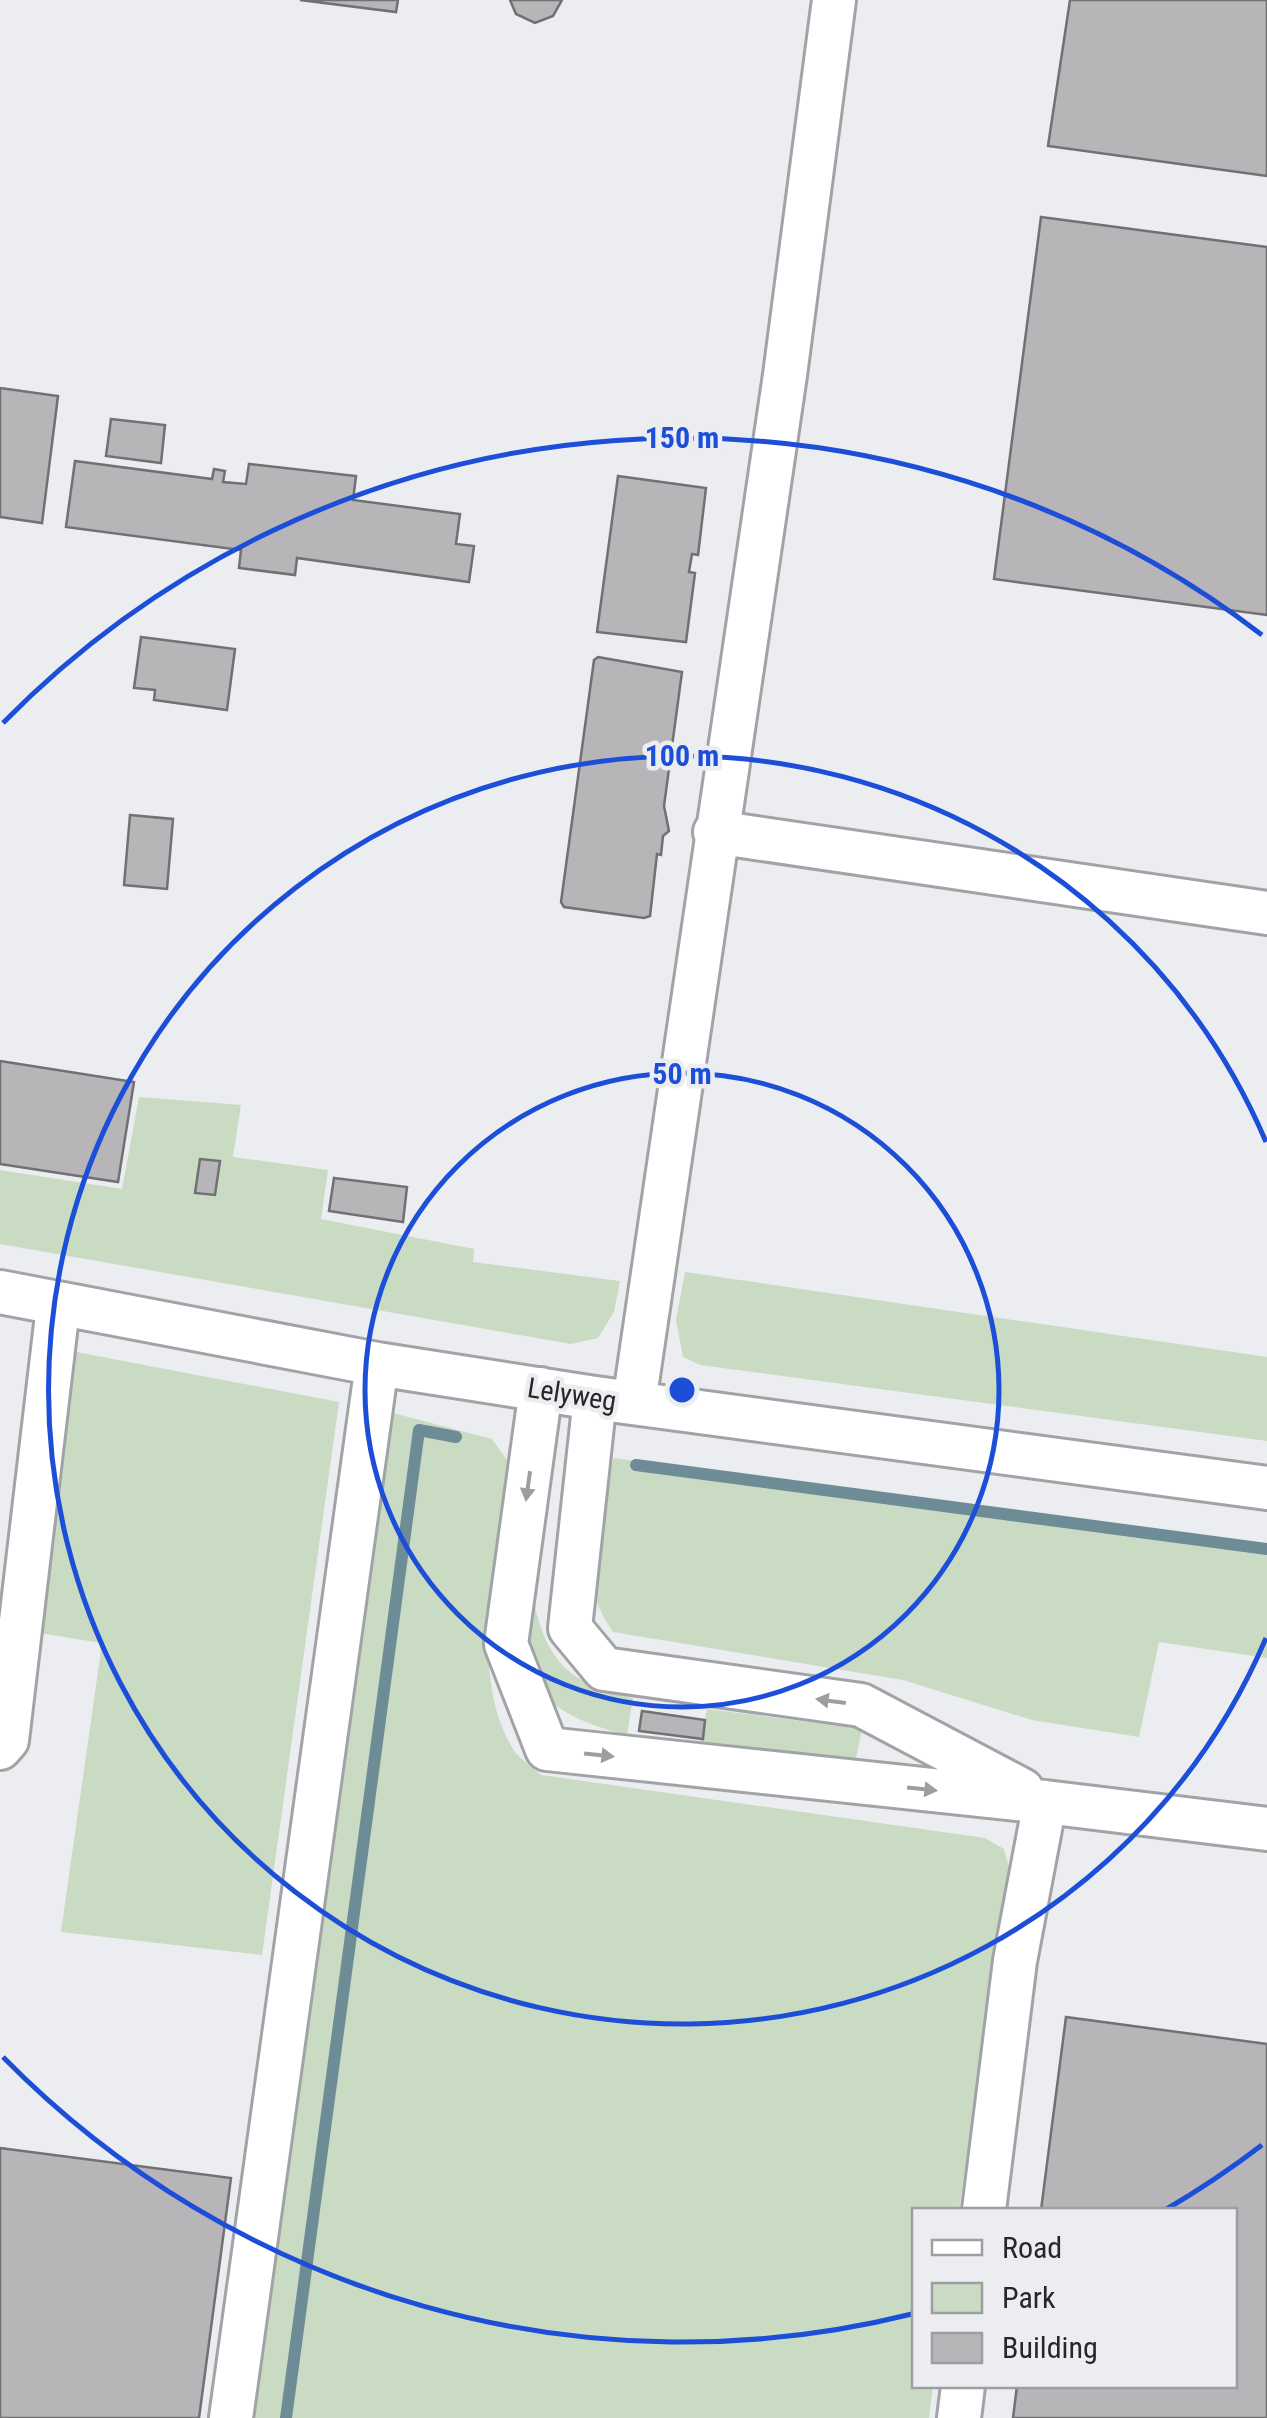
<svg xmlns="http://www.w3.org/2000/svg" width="1267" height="2418" viewBox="0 0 1267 2418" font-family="'Roboto Condensed',sans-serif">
	<rect width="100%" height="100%" fill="#ebedf0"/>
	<path fill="#cadbc3" d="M139,1097l102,8 -8,52 95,13 -7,49 153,30 -1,13 147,19 -6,31 -16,26 -27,6 -571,-100v-74l122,19z
		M685,1272l582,85v84l-567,-76 -17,-8 -7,-37z
		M71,1351l268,51 -77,553 -201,-23 41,-289 -69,-11z
		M389,1412l103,27 17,24c-11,84 -43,209 4,286 6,10 19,18 28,26l444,63 19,11 6,22 -51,339h-45v176h19l-4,32h-676z
		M614,1458l653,90v110l-108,-16 -20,95 -107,-17 -129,-40 -290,-48c-41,-59 -21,-112 1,-174z
		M532,1594c14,66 34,89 101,104l-6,37c-87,-22 -108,-50 -95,-141z
		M707,1709l155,20 -8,39 -154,-21z"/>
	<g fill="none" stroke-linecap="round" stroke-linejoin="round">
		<path stroke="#6d8c96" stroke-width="12" d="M636,1465l631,84
			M286,2418l133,-988 37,7"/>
	</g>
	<path fill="#b7b5b8" stroke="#717072" stroke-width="2.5" d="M300,0h98l-2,12z
		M510,0h52l-9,16 -18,7 -19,-9z
		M1070,0h197v176l-219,-30z
		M1041,217l226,30v368l-273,-36z
		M0,388l58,8 -16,127 -42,-6z
		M111,419l54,6 -4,38 -55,-7z
		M75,461l137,18 2,-10 11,2 -2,11 23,2 3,-20 107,12 -3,24 107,14 -4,30 18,2 -5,36 -172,-24 -2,17 -56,-7 2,-18 -175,-23z
		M618,476l88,12 -8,67 -6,-1 -3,18 6,1 -9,69 -89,-10z
		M141,637l94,12 -8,61 -73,-10 1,-10 -21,-2z
		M598,657l84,15 -18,134 5,25 -6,5 -2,19 -4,-1 -7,62 -6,2 -80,-11 -3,-5 33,-242z
		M130,815l43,4 -6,70 -43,-4z
		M0,1061l134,21 -16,100 -118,-18z
		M200,1159l20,2 -5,34 -20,-2z
		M334,1178l73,9 -4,35 -74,-11z
		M642,1711l63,9 -2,19 -64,-8z
		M1066,2017l201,27v374h-254l4,-32h217v-176h-193z
		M0,2148l231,30 -32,240h-199z"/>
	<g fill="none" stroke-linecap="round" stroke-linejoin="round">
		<g stroke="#a1a3a6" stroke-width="48">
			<path id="minor" d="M715,832l552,81
				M0,1292l377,72 218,34 672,90
				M541,1389l-35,255 41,105 498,53
				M595,1398l-25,230 34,41 257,36 161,85
				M634,1403l151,-1028 49,-375
				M0,1748l7,-8 51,-433
				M984,2210l31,-249 30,-159 222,27
				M231,2418l146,-1054
				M959,2418l4,-32"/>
		</g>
		<use href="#minor" stroke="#fff" stroke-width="42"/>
	</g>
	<defs><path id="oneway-solid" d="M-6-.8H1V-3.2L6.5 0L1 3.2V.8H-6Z" transform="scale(2.5)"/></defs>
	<g fill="#9e9e9e">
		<use href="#oneway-solid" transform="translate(528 1486) rotate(98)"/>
		<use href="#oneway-solid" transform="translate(831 1701) rotate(-172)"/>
		<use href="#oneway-solid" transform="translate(599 1755) rotate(6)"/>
		<use href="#oneway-solid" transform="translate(922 1789) rotate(6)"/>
	</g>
	<g fill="none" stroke="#1d4ed8" stroke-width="5">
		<circle cx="682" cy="1390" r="317"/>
		<path d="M1266 1638A634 634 0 1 1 1266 1142"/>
		<path d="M1262 2145A952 952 0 0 1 1165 2210M912 2314A952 952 0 0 1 3 2057M3 723A952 952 0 0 1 1262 635"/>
	</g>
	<g text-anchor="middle" stroke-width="9" stroke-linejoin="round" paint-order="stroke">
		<g font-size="28" fill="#272728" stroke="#ebedf0">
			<text transform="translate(572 1394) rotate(9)" y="10">Lelyweg</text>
		</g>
	</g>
	<circle cx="682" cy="1390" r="15" fill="#1d4ed8" stroke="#ebedf0" stroke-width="5"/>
	<g font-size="30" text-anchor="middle" font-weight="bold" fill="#1d4ed8" stroke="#ebedf0" stroke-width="9" stroke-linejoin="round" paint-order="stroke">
		<text x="682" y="448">150 m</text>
		<text x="682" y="766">100 m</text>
		<text x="682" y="1084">50 m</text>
	</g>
	<rect x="912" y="2208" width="325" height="180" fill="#ebedf0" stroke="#9d9ea0" stroke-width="2.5"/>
	<rect x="932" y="2240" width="50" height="15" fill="#ffffff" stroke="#9d9ea0" stroke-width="2.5"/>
	<text x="1002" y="2258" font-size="30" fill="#272728">Road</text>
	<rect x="932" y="2283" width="50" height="30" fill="#cadbc3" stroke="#9d9ea0" stroke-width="2.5"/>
	<text x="1002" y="2308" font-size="30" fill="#272728">Park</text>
	<rect x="932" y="2333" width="50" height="30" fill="#b7b5b8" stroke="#9d9ea0" stroke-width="2.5"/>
	<text x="1002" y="2358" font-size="30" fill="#272728">Building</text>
</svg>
